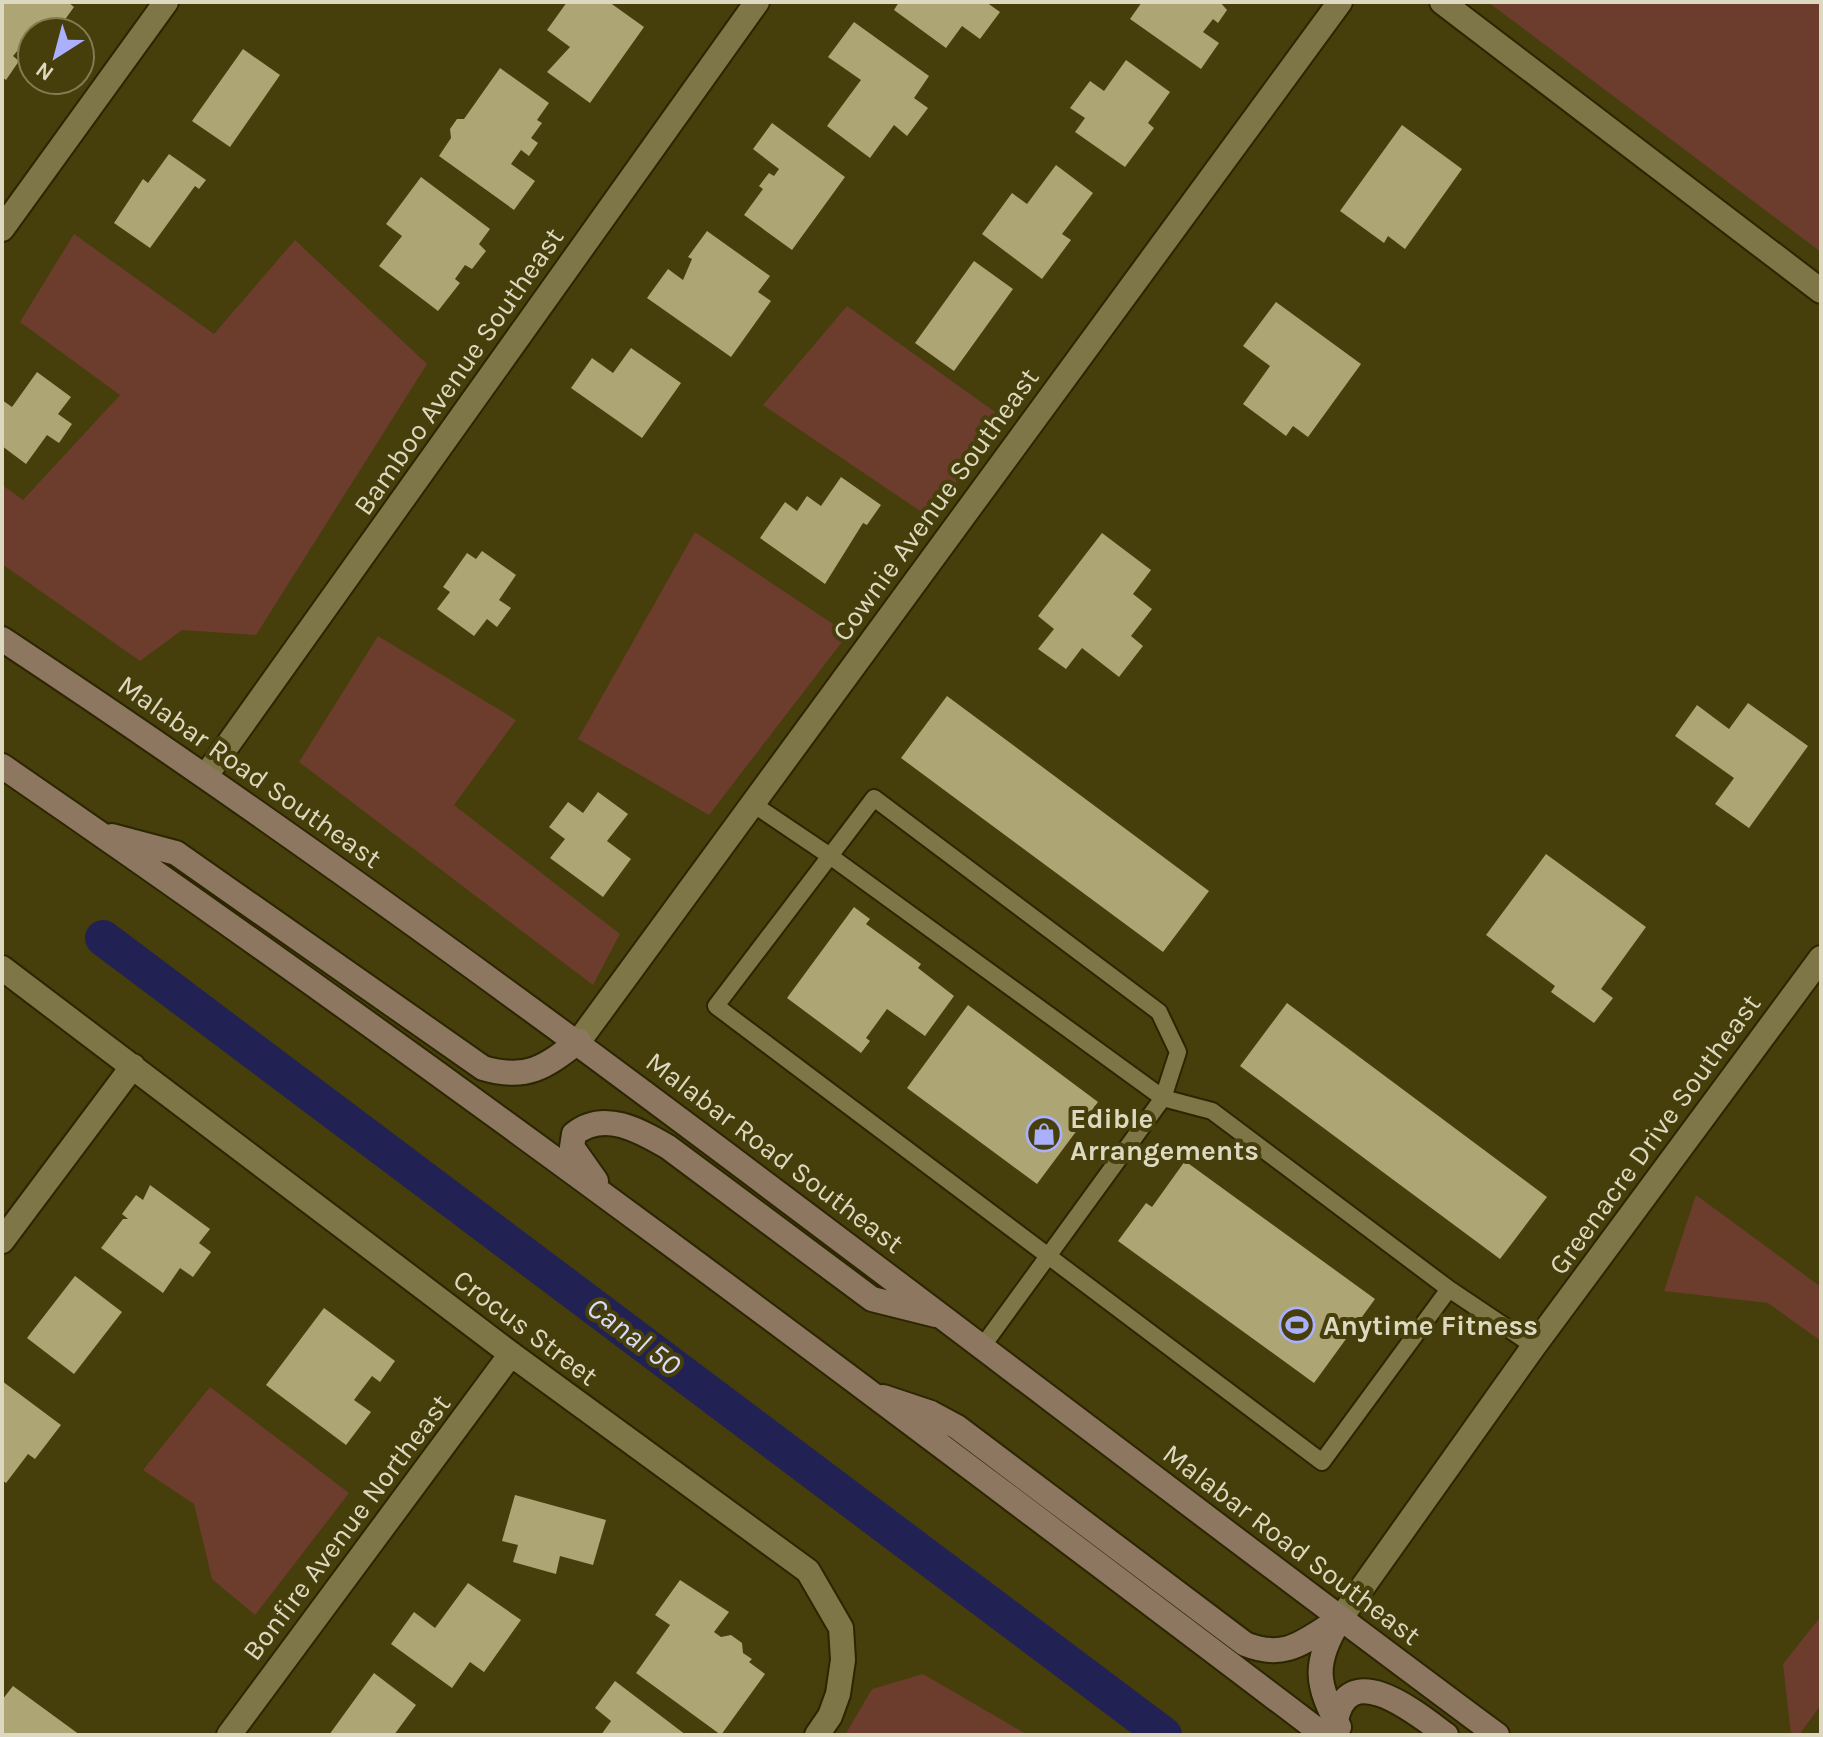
<svg xmlns="http://www.w3.org/2000/svg" width="1823" height="1737" viewBox="0 0 1823 1737" font-family="Karla,sans-serif">
	<rect width="100%" height="100%" fill="#463e0b"/>
	<path fill="#6c3d2c" d="M1488,2h333v250z
		M74,234l140,100 81,-94 132,124 -171,271 -74,-5 -42,31 -138,-97v-79l21,15 97,-105 -100,-73z
		M847,306l148,106 -60,109 -172,-116z
		M695,532l153,102 -139,181 -131,-76z
		M378,636l138,84 -62,85 166,129 -27,51 -294,-223z
		M1696,1195l125,92v54l-53,-38 -104,-12z
		M210,1387l139,106 -94,122 -43,-36 -18,-75 -51,-34z
		M1821,1616v89l-22,30h-8l-8,-71z
		M923,1674l103,60 1,1h-182l27,-46z"/>
	<g fill="none" stroke-linecap="round" stroke-linejoin="round">
		<path stroke="#222153" stroke-width="36" d="M103,938l1061,797"/>
	</g>
	<path fill="#ada573" d="M2,2h66l6,5 -18,25h-9l-11,-9 -6,8 2,3 -19,22 6,5 -13,19 -4,-3z
		M567,2h42l35,25 -54,76 -43,-31 23,-25 -23,-17z
		M899,2h87l14,10 -20,27 -18,-13 -16,22 -52,-38z
		M1142,2h78l7,8 -9,13 -5,-4 -10,13 16,11 -18,26 -71,-50z
		M854,22l75,54 -15,22 14,10 -21,28 -13,-11 -24,33 -43,-32 34,-46 -33,-23z
		M243,49l37,26 -50,72 -38,-26z
		M1126,60l44,32 -22,31 6,5 -29,39 -50,-35 10,-14 -15,-10 20,-27 14,10z
		M500,68l49,35 -12,17 5,3 -11,15 7,5 -9,13 -8,-6 -10,14 24,17 -21,29 -75,-54 12,-18 -1,-9 7,-10h7z
		M772,123l73,54 -53,73 -48,-35 19,-26 -4,-3 10,-13 5,3 5,-7 -26,-20z
		M1402,125l60,44 -57,80 -17,-13 -4,7 -44,-32z
		M169,154l37,26 -7,9 -4,-3 -45,62 -36,-25 29,-44 5,4z
		M1056,165l37,28 -31,41 9,6 -29,39 -60,-45 30,-41 15,11z
		M421,177l69,52 -11,15 7,7 -14,18 -7,-4 -10,14 5,4 -22,28 -59,-45 23,-30 -16,-12z
		M707,231l63,45 -12,16 13,9 -40,56 -84,-59 21,-29 15,11 9,-21 -4,-2z
		M974,261l39,28 -59,82 -39,-28z
		M1276,302l85,62 -53,73 -15,-11 -7,10 -43,-32 27,-38 -27,-20z
		M631,348l50,35 -39,55 -71,-50 21,-30 21,15z
		M37,372l34,25 -13,17 14,10 -13,19 -12,-8 -21,29 -24,-18v-46l10,7z
		M841,477l40,28 -14,20 -4,-2 -38,61 -65,-46 25,-36 12,9 10,-15 14,10z
		M1102,533l49,37 -18,24 19,15 -21,27 12,10 -24,31 -37,-29 -16,21 -28,-20 16,-20 -16,-13z
		M482,551l34,24 -17,25 12,8 -14,19 -10,-8 -13,17 -37,-27 13,-17 -7,-5 24,-34 9,6z
		M947,696l262,195 -46,61 -262,-194z
		M1748,703l60,43 -59,82 -34,-24 19,-26 -59,-42 22,-31 32,24z
		M598,792l30,22 -21,27 24,18 -28,38 -53,-39 15,-19 -16,-12 19,-25 15,11z
		M1546,854l100,73 -45,62 12,9 -19,25 -43,-31 4,-6 -69,-51z
		M854,907l16,12 -4,5 55,40 -3,4 36,28 -29,40 -38,-27 -21,29 4,3 -9,12 -74,-55z
		M1287,1003l260,194 -47,62 -260,-193z
		M968,1005l130,97 -61,82 -130,-96z
		M1185,1161l190,138 -61,84 -196,-142 28,-38 6,4z
		M150,1185l60,44 -11,14 12,9 -18,25 -13,-9 -17,25 -62,-45 22,-29h5l-6,-5 14,-19 7,5z
		M75,1276l47,36 -48,62 -47,-36z
		M324,1308l71,53 -15,21 -8,-6 -18,24 17,12 -25,33 -80,-60z
		M2,1381l59,44 -26,34 -7,-5 -22,29 -4,-3z
		M515,1495l91,25 -13,45 -33,-9 -4,18 -43,-12 5,-17 -16,-4z
		M680,1580l49,32 -15,20 7,5 10,-2 11,8 1,10 9,6 -3,3 16,12 -44,61 -85,-62 34,-48 -15,-10z
		M468,1583l53,37 -37,52 -14,-10 -18,26 -61,-44 23,-32 21,16z
		M374,1673l42,32 -22,30h-65z
		M615,1681l71,54h-85l10,-14 -16,-13z
		M13,1686l67,49h-78v-35z"/>
	<g fill="none" stroke-linecap="round" stroke-linejoin="round">
		<g stroke="#2b2500" stroke-width="20">
			<path id="service" d="M753,804l77,52 -114,150 606,456 127,-173 85,57
				M982,1347l181,-249 -333,-242 44,-58 285,214 19,40 -15,46 49,13 237,178"/>
		</g>
		<g stroke="#2b2500" stroke-width="28">
			<path id="minor" d="M1442,2l379,289
				M2,229l164,-227
				M207,774l550,-772
				M2,968l509,386 297,217 33,57 2,32 -5,34 -8,22 -13,19
				M579,1041l761,-1039
				M2,1241l131,-175
				M1340,1619l194,-273 287,-388
				M229,1735l282,-381"/>
		</g>
		<g stroke="#2b2500" stroke-width="28">
			<path id="secondary" d="M2,639c516,341 998,728 1495,1096
				M2,766c450,309 887,639 1322,969
				M112,836l64,17 307,215c44,13 62,-1 96,-27
				M596,1181l-24,-34 2,-13c30,-24 65,-4 94,13l204,152 64,16
				M883,1397l48,16 26,14 288,217c42,17 60,-4 95,-25
				M1339,1621c-26,42 -23,63 0,106
				M1336,1721c12,-65 83,-6 110,14"/>
		</g>
		<use href="#service" stroke="#7e7646" stroke-width="16"/>
		<use href="#minor" stroke="#7e7646" stroke-width="24"/>
		<use href="#secondary" stroke="#8e7761" stroke-width="24"/>
	</g>
	<defs>
		<g id="shop-ring" transform="scale(1.8)"><circle r="9.5" fill="#463e0b" stroke="#aab0fb" stroke-width="1.5"/><path d="M-5-2.5h2.3a2.7 3.5 0 0 1 5.4 0H5L5.5 6h-11ZM-1.5-2.5h3a1.5 2.3 0 0 0-3 0Z" fill="#aab0fb"/></g>
		<g id="stadium-ring" transform="scale(1.8)"><circle r="9.5" fill="#463e0b" stroke="#aab0fb" stroke-width="1.5"/><path d="M0-5a6.5 5 0 1 0 0 10a6.5 5 0 1 0 0-10ZM-3.5-1.8h7v3.6h-7Z" fill="#aab0fb"/></g>
	</defs>
	<g fill-rule="evenodd">
		<use href="#shop-ring" x="1044" y="1134"/>
		<use href="#stadium-ring" x="1297" y="1325"/>
	</g>
	<g text-anchor="middle" stroke-width="8" stroke-linejoin="round" paint-order="stroke">
		<g font-size="28" fill="#ddd9c0" stroke="#463e0b">
			<text transform="translate(458 371) rotate(-55)" y="10">Bamboo Avenue Southeast</text>
			<text transform="translate(935 504) rotate(-54)" y="10">Cownie Avenue Southeast</text>
			<text transform="translate(250 771) rotate(35)" y="10">Malabar Road Southeast</text>
			<text transform="translate(1654 1134) rotate(-54)" y="10">Greenacre Drive Southeast</text>
			<text transform="translate(775 1152) rotate(37)" y="10">Malabar Road Southeast</text>
			<text transform="translate(526 1327) rotate(37)" y="10">Crocus Street</text>
			<text transform="translate(346 1527) rotate(-53)" y="10">Bonfire Avenue Northeast</text>
			<text transform="translate(1292 1544) rotate(37)" y="10">Malabar Road Southeast</text>
		</g>
		<g font-size="28" font-weight="bold" fill="#ddd9c0" stroke="#463e0b" text-anchor="start">
			<text x="1070" y="1128">Edible<tspan x="1070" dy="32">Arrangements</tspan></text>
			<text x="1323" y="1335">Anytime Fitness</text>
		</g>
		<g font-size="30" font-style="italic" fill="#d6dafd" stroke="#463e0b">
			<text transform="translate(634 1336) rotate(37)" y="10">Canal 50</text>
		</g>
	</g>
	<rect width="1823" height="1737" fill="none" stroke="#ddd9c0" stroke-width="8"/>
	<g transform="translate(56 56) rotate(216)"><circle r="38" fill="#463e0b" stroke="#827c53" stroke-width="2"/>
	<path d="M0-6L14 30L0 20L-14 30Z" fill="#aab0fb"/>
	<text y="-12" font-size="22" font-weight="bold" text-anchor="middle" fill="#ddd9c0">N</text>
	</g>
</svg>
